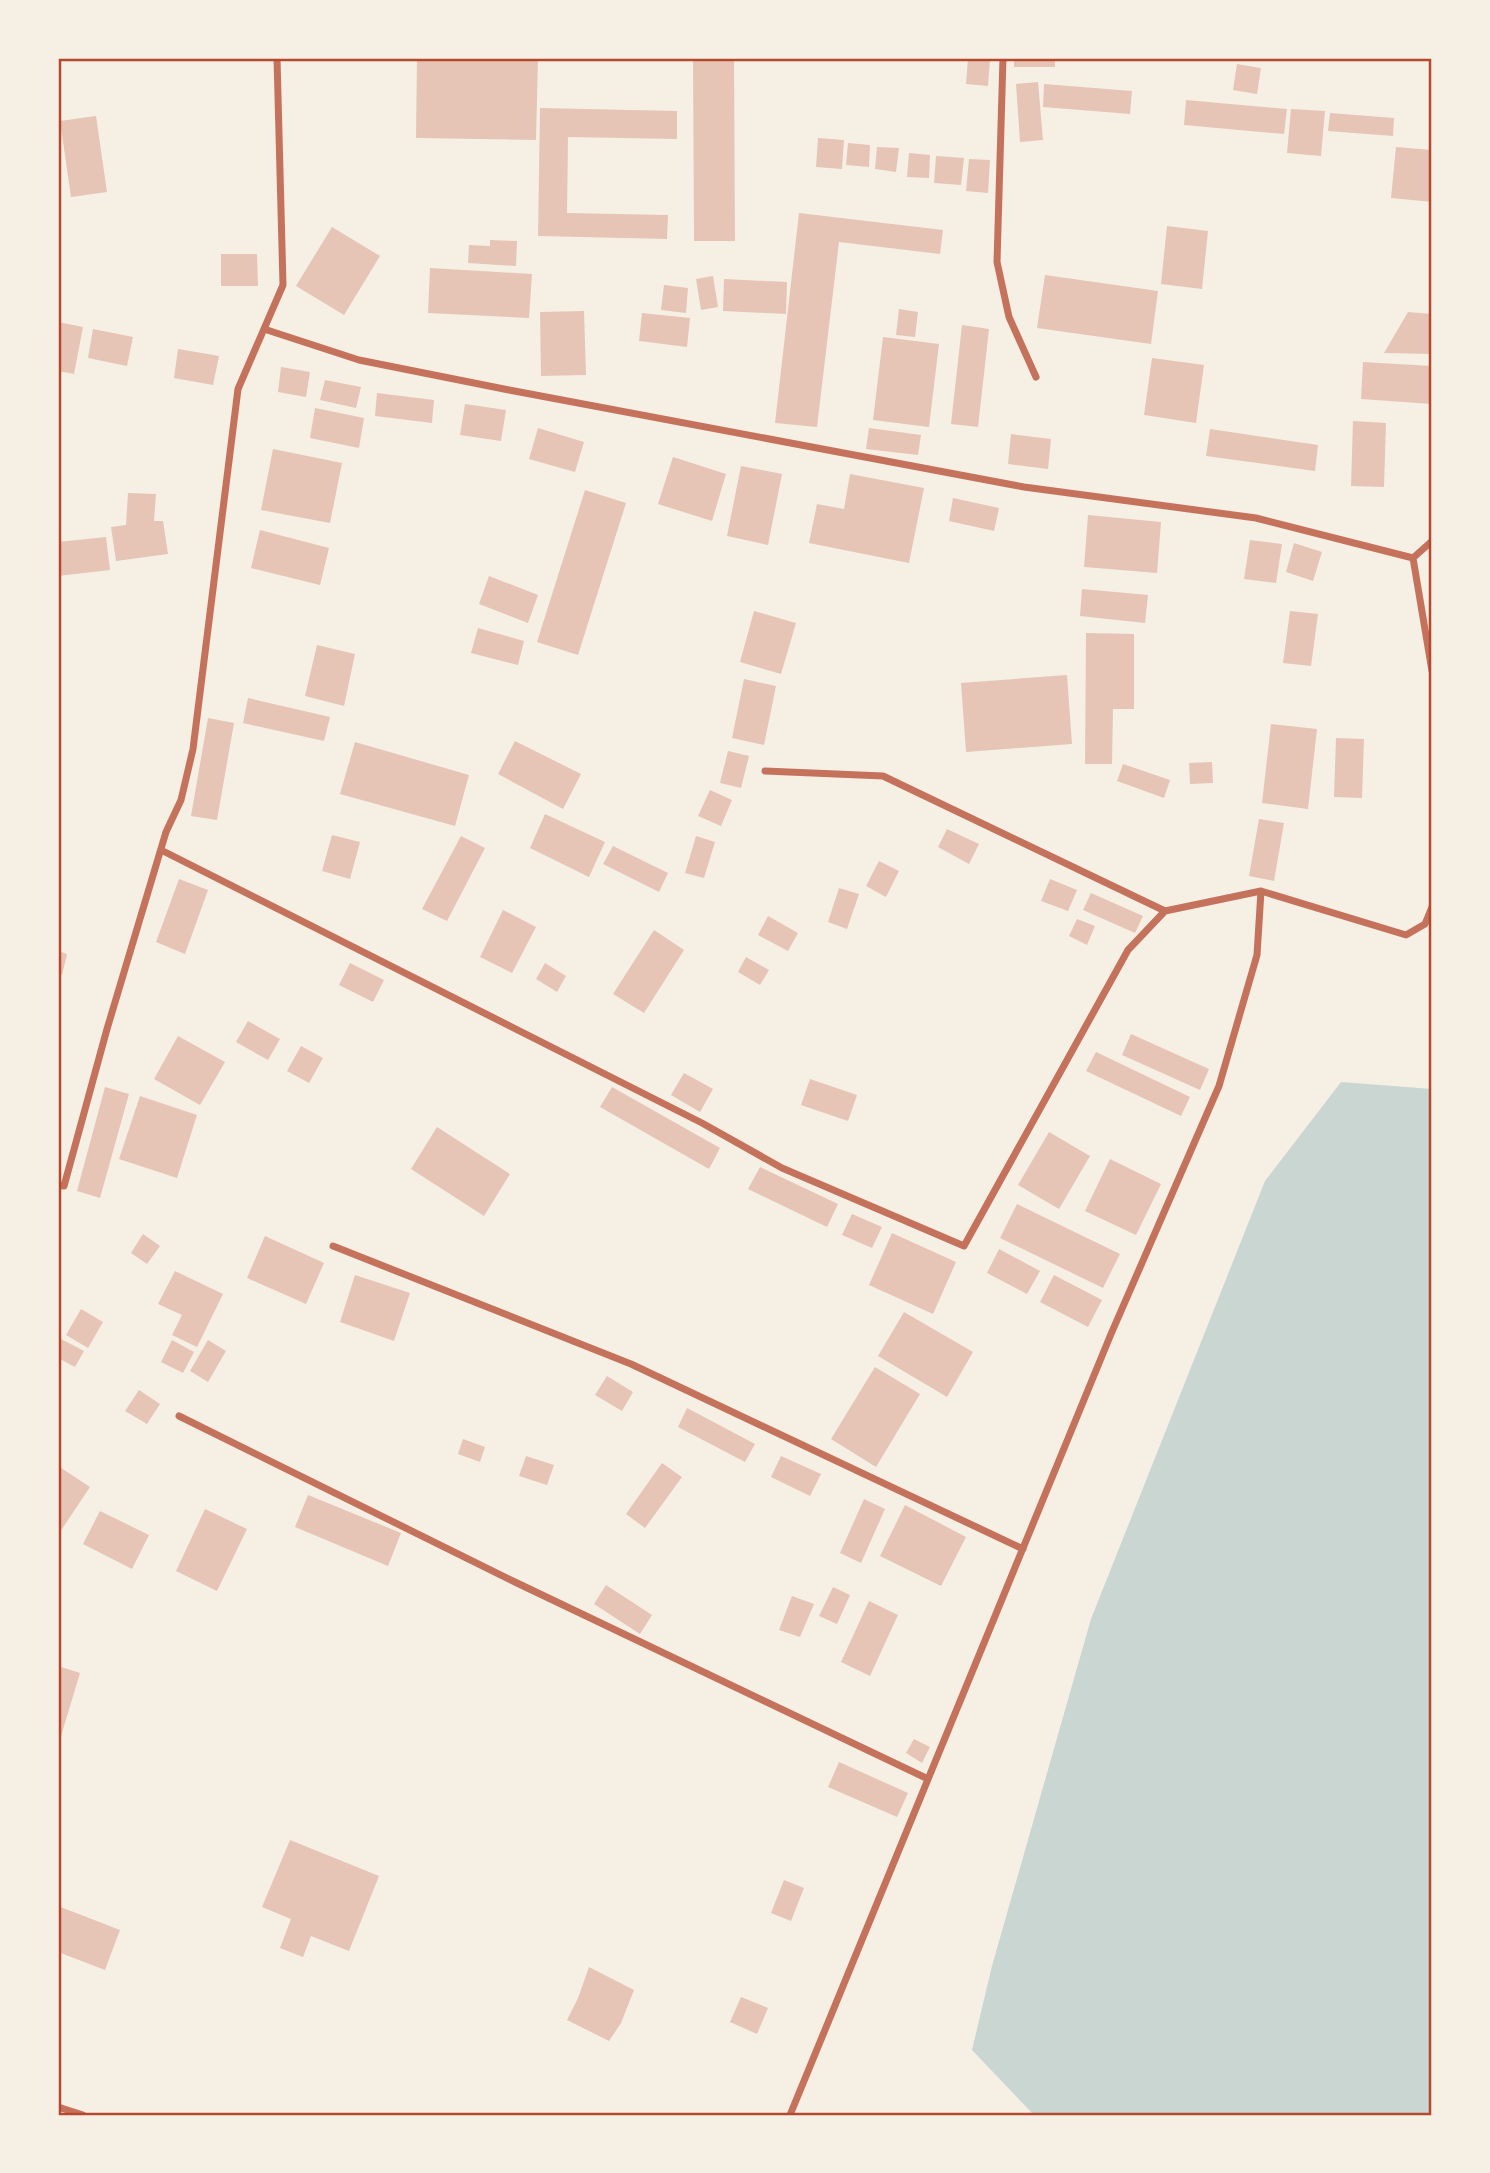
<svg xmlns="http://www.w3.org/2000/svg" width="1490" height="2173" viewBox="0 0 1490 2173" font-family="'IBM Plex Sans',sans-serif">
	<rect width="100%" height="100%" fill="#f6efe4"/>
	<path fill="#c9d6d2" d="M1341,1082l91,7v1026l-399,-1 -61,-64 20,-84 99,-347 174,-438z"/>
	<path fill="#e6c5b7" d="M417,58h121l-2,82 -120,-2z
		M693,58h41l1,183h-41z
		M968,58h22l-2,28 -22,-2z
		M1014,58h41v9h-41z
		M1237,64l24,4 -4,26 -24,-4z
		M1038,82l5,58 -23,2 -4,-58z
		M1044,84l88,7 -2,23 -87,-7z
		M1186,100l101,9 -3,25 -100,-9z
		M540,108l137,3v28l-109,-2 -1,76 101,2 -1,24 -129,-3z
		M1291,109l34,2 -4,45 -34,-3z
		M1330,113l64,5 -1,18 -65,-5z
		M96,116l11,76 -36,5 -11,-76z
		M818,138l26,2 -2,29 -26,-2z
		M848,143l22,2 -1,22 -23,-2z
		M877,147l22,1 -3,24 -21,-3z
		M1396,147l36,3v52l-41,-4z
		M909,153l21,2 -1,23 -22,-1z
		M936,156l28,2 -3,27 -27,-2z
		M969,159l21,1 -2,33 -22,-2z
		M799,213l144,17 -3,24 -101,-12 -22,185 -42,-4z
		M1167,226l41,5 -6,58 -41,-5z
		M332,227l48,29 -36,59 -48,-29z
		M490,240l27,1 -1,25 -48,-3 1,-18 21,1z
		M221,254h36l1,32h-37z
		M430,268l102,6 -3,44 -101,-5z
		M1045,275l113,16 -7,53 -114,-16z
		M713,276l5,31 -17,3 -5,-31z
		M724,279l63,3 -1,32 -63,-3z
		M664,285l24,3 -2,25 -25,-3z
		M899,309l19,3 -3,25 -19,-2z
		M584,311l2,64 -45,1 -1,-64z
		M1408,312l24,2v40l-48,-1z
		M642,313l48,5 -3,29 -48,-6z
		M58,322l25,5 -9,47 -16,-3z
		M962,325l27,4 -11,98 -27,-3z
		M93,329l40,8 -6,29 -39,-8z
		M883,337l56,7 -10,83 -56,-7z
		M178,349l41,7 -6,29 -39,-7z
		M1152,358l52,7 -8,58 -52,-8z
		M1363,362l69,4v38l-71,-5z
		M281,367l29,5 -4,25 -28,-5z
		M325,380l36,7 -5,21 -36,-8z
		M377,393l57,7 -2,23 -57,-7z
		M465,404l41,6 -5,31 -41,-6z
		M315,408l49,10 -5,30 -49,-10z
		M1353,421l33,2 -2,64 -33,-1z
		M538,428l46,14 -9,30 -46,-13z
		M869,428l52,7 -3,20 -52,-6z
		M1210,429l108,16 -3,26 -109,-15z
		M1011,434l40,5 -3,30 -40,-5z
		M273,449l69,14 -12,60 -69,-13z
		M673,457l53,17 -14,47 -54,-17z
		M741,466l41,8 -14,71 -41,-9z
		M850,474l74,14 -15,75 -100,-20 8,-39 27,5z
		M585,490l41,13 -48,152 -41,-13z
		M128,493l28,1 -2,27h9l5,33 -52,7 -5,-34 15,-2z
		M953,498l46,10 -5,23 -45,-10z
		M1088,515l73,7 -4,51 -73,-6z
		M260,530l69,18 -9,37 -69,-17z
		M106,537l4,33 -52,6v-34z
		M1250,540l32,4 -6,39 -32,-4z
		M1294,543l28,9 -9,29 -27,-9z
		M489,576l49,19 -10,28 -49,-19z
		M1082,589l66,6 -3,28 -65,-7z
		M754,611l42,12 -15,51 -41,-12z
		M1290,611l28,3 -7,52 -28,-3z
		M478,628l46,13 -6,24 -47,-12z
		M1086,633l48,1v75h-21l-1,55h-27z
		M317,645l38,9 -11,52 -39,-10z
		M1067,675l5,69 -106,8 -5,-69z
		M744,679l32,7 -12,59 -32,-7z
		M248,698l82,19 -6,24 -81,-18z
		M208,718l26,5 -17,97 -26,-4z
		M1271,724l46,5 -9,80 -46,-6z
		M1336,738l28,1 -2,59 -28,-1z
		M515,741l66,33 -18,35 -65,-35z
		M355,742l114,33 -14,51 -115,-32z
		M728,751l21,5 -8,32 -21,-5z
		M1212,762l1,21 -23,1 -1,-21z
		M1123,764l47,16 -6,18 -47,-17z
		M710,790l22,10 -11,26 -23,-10z
		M545,814l60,28 -16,35 -59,-29z
		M1259,819l25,4 -10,58 -25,-5z
		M947,829l32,15 -10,20 -31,-17z
		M332,835l28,7 -10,37 -28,-8z
		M461,836l24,12 -38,73 -25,-12z
		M696,836l19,6 -11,36 -19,-5z
		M613,846l55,27 -9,19 -56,-28z
		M879,861l20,10 -13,26 -20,-11z
		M179,879l29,11 -23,64 -29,-12z
		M1050,879l27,11 -9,21 -27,-10z
		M839,888l20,6 -12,35 -19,-7z
		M1091,893l52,23 -8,17 -52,-23z
		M503,910l33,17 -24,46 -32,-16z
		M768,916l30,17 -10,18 -30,-16z
		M1077,919l18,7 -8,19 -18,-9z
		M654,930l30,20 -40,63 -31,-19z
		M58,951l9,3 -5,21 -4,-2z
		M746,957l23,13 -9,15 -22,-13z
		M350,963l34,17 -11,22 -34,-17z
		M545,963l21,13 -9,16 -21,-13z
		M248,1021l32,18 -12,21 -32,-18z
		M1131,1034l78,35 -9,21 -78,-35z
		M178,1036l47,26 -25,43 -46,-26z
		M301,1046l22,12 -14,25 -22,-12z
		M1096,1052l94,45 -9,19 -95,-45z
		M684,1073l29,16 -13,23 -29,-17z
		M810,1079l47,16 -9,26 -47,-16z
		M105,1087l24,7 -29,104 -23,-7z
		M612,1087l108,61 -11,21 -109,-62z
		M140,1096l57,19 -20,63 -58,-19z
		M437,1127l73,47 -26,42 -73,-47z
		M1049,1132l41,24 -31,53 -41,-24z
		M1110,1159l51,25 -25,51 -51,-24z
		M760,1167l78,37 -11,23 -79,-38z
		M1017,1204l103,50 -17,34 -103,-50z
		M852,1214l30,13 -10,21 -30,-13z
		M892,1233l64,29 -23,52 -64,-29z
		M143,1234l17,12 -13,18 -16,-11z
		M265,1236l59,27 -18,41 -59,-26z
		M999,1249l41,22 -13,23 -40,-21z
		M175,1271l48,23 -26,53 -25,-12 10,-20 -24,-11z
		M355,1275l55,18 -16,48 -54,-19z
		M1054,1275l48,25 -14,27 -48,-25z
		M81,1309l22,13 -15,26 -22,-13z
		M904,1312l69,40 -26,45 -69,-41z
		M61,1339l23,12 -9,16 -17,-9v-14z
		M172,1340l22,12 -11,21 -22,-11z
		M208,1340l18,11 -18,31 -18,-11z
		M875,1367l45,27 -44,73 -45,-28z
		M607,1376l26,16 -11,19 -27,-16z
		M139,1390l21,14 -13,20 -22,-13z
		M687,1408l68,36 -10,18 -67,-35z
		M463,1439l22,8 -5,15 -22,-8z
		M526,1456l28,9 -7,20 -28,-9z
		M781,1456l40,18 -11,22 -39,-19z
		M662,1463l20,14 -37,51 -19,-14z
		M58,1466l32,21 -32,48z
		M308,1495l93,38 -13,33 -93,-39z
		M864,1499l21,10 -24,54 -21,-10z
		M905,1505l61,32 -25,49 -61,-30z
		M205,1509l42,20 -30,62 -41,-20z
		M100,1511l49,24 -17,34 -49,-25z
		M606,1585l46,30 -12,19 -46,-30z
		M833,1587l17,8 -13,29 -18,-8z
		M792,1596l22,8 -14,33 -21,-7z
		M869,1601l29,14 -28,61 -29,-14z
		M58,1666l22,7 -22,73z
		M914,1739l16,8 -8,16 -16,-10z
		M839,1762l69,31 -11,24 -69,-30z
		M290,1840l89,36 -30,75 -38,-15 -8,21 -23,-9 11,-29 -29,-12z
		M784,1880l20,8 -13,33 -20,-8z
		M58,1906l62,24 -15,40 -47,-18z
		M589,1967l45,23 -13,33 -12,18 -42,-21 11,-22z
		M741,1997l27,11 -11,26 -27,-12z"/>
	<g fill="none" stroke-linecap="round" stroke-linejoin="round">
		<path stroke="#c5725c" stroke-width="7" d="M1003,58l-6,204 12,55 27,60
			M264,329l95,31 150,30 515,97 232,31 157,40
			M1413,558l19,113
			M1413,558l19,-17
			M765,771l118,5 282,135
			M161,850l541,273 80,45 182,78 164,-296 37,-39 96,-20 145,44 19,-11 7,-17
			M58,1185l6,1 43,-157 59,-197 15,-32 12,-51 45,-360 45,-104 -6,-227
			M333,1246l298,118 392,185
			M179,1416l338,167 411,196
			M58,2107l25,8
			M790,2115l321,-781 108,-248 38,-131 4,-64"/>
	</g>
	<rect width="1490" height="2173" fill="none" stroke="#f6efe4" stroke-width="119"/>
	<rect x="60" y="60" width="1370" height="2054" fill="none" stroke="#b5482f" stroke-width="2.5"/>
</svg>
